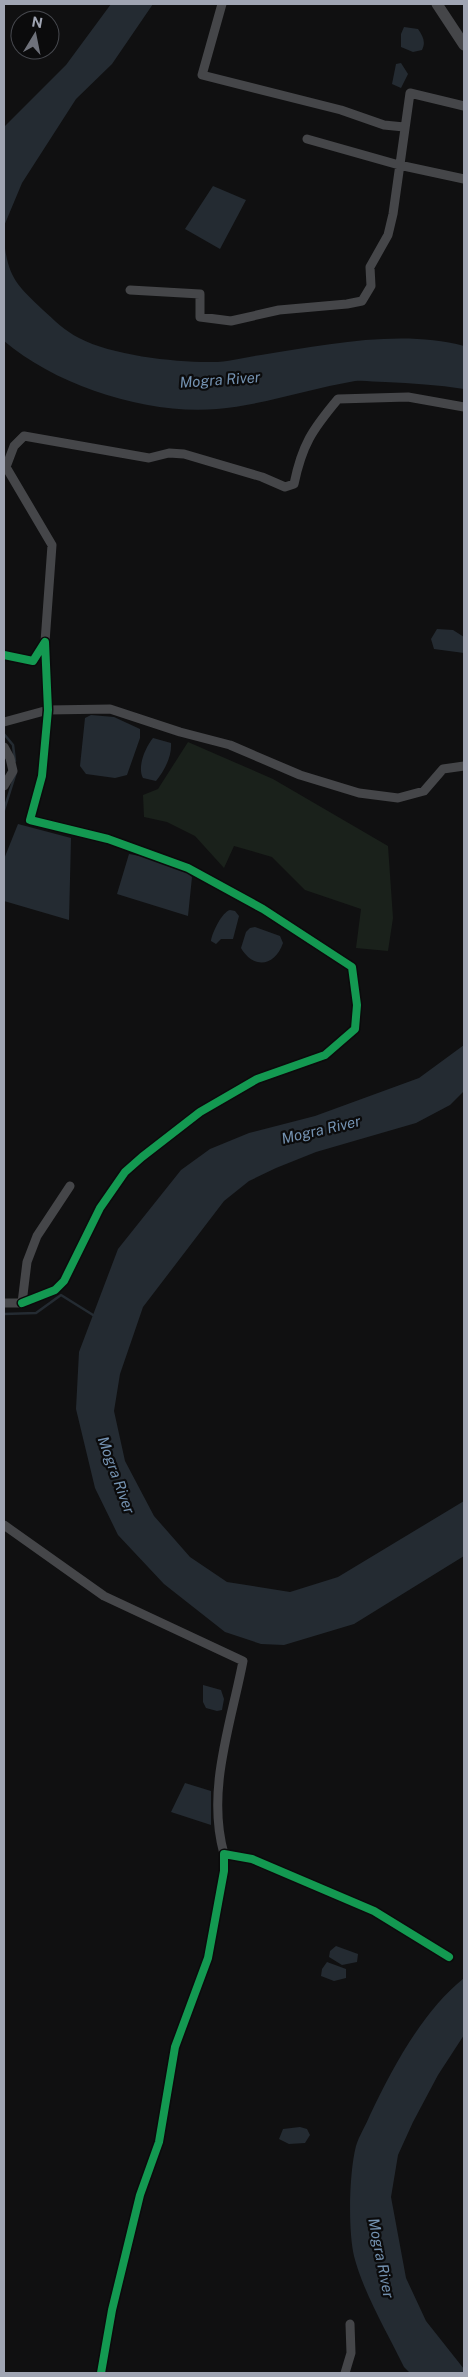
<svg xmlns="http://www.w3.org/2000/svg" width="468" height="2377" viewBox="0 0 468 2377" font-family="'Public Sans',sans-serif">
	<rect width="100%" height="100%" fill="#101011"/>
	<path fill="#1a211b" d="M188,742l85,37 115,67 5,72 -5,33 -32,-3 5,-39 -56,-19 -33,-33 -38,-11 -10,22 -29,-32 -28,-14 -23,-5 -1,-22 15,-6z"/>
	<path fill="#242b32" d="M111,4h42l-41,60 -36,35 -54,84 -18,43v-99l62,-62z
		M404,27l14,2c5,7 8,13 4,21l-9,2 -12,-5v-13z
		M401,63l7,11 -7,14 -9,-4 4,-20z
		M213,186l33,14 -26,49 -35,-20z
		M4,240c4,38 13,45 39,70 11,10 22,21 36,28 32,17 93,24 129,24 18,1 36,-5 53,-7 64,-10 140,-26 203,-9v43c-26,-4 -52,-6 -79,-7 -10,0 -21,-2 -30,-1 -47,8 -92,24 -138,28 -70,6 -160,-23 -213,-68z
		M437,629l16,1 11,7v16l-30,-4 -3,-10z
		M91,715l23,2 26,12v9l-13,37 -12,3 -29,-4 -6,-8 5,-48z
		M153,738l18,5c1,14 -7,28 -15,38l-13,-3c-6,-11 2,-30 10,-40z
		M18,824l53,14 -2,82 -65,-19v-42z
		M129,854l44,8 19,15 -4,39 -71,-22z
		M230,910l5,1 4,5 -6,23h-12l-5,5 -5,-3c1,-8 11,-29 19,-31z
		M255,927l25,9 3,7c-8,23 -29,27 -42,5l5,-16 4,-4z
		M464,1045v46l-14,14 -34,18 -100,29 -40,16 -27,13 -25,20 -81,106 -23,67 -6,37 11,50 29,55 36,41 37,25 63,10 48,-15 126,-76v55l-110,68 -70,21 -23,-1 -36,-12 -61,-48 -46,-49 -23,-47 -19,-79 3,-57 39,-103 63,-79 29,-21 39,-16 66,-17 104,-38z
		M203,1685l18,5 3,9 -2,11 -5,1 -11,-3 -3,-6z
		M185,1783l26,8v34l-40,-13z
		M336,1946l22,8 -1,8 -15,3 -13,-8 1,-6z
		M327,1962l19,7v9l-12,3 -13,-5 1,-7z
		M464,1978v57l-26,40 -25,47 -15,33 -7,42 15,81 20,43 38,48v4h-54l-6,-6c-16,-33 -41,-75 -50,-111 -6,-26 -5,-83 2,-110 3,-10 10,-21 14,-31 23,-48 52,-103 94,-137z
		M300,2127l7,2 3,6 -5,8 -16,1 -10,-5 4,-10z"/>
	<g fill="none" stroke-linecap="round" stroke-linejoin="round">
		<path stroke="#242b32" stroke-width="2.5" d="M4,734l9,11 2,16
			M4,810l12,-38
			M4,1314l32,-1 25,-18 32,20"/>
		<path stroke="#454649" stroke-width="9" d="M222,4l-20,71 139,35 43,15 20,2
			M307,139l92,26 65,14
			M130,290l70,4v23l31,4 48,-11 68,-6 15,-3 9,-15 -1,-19 18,-32 5,-21 17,-121 54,13
			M6,467l8,-21 10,-10 125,22 20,-5 15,1 78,23 23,10 9,-3c8,-39 18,-54 44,-85l70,-2 56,10
			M4,469l2,-2 46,78 -7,97
			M4,655l29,6 12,-19 3,68 -6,66 -12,44 78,19 80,29 75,41 89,58 5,38 -2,24 -30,26 -68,24 -57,33 -58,45 -17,15 -25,36 -36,73 -9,9 -33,13
			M4,722l44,-12 62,-1 70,23 50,13 70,30 59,18 39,5 26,-7 19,-22 21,-3
			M4,747l6,11 3,13 -9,15
			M4,1303h18l5,-41 10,-26 33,-50
			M4,1525l100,71 139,65c-12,63 -37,129 -19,193
			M101,2373l11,-63 28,-115 19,-53 16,-95 33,-89 16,-87v-17l28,5 122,52 75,46
			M345,2373l6,-20 -1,-29"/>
		<path stroke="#454649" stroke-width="11" d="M437,4l27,41"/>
		<g stroke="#0b0b0c" stroke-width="11">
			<path id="cycleway" d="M4,655l29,6 12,-19 3,68 -6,66 -12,44 78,19 80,29 75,41 89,58 5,38 -2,24 -30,26 -68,24 -57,33 -58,45 -17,15 -25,36 -36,73 -9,9 -33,13
				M101,2373l11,-63 28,-115 19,-53 16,-95 33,-89 16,-87v-17l28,5 122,52 75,46"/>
		</g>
		<use href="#cycleway" stroke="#139951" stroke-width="8"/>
	</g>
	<g text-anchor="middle" stroke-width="4.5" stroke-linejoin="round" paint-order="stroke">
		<g font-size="15" font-style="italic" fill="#7492b1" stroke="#0b0b0c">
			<text transform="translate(220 380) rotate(-4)" y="5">Mogra River</text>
			<text transform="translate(321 1130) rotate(-13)" y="5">Mogra River</text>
			<text transform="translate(116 1475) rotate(70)" y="5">Mogra River</text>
			<text transform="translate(381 2258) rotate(79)" y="5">Mogra River</text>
		</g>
	</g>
	<rect width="468" height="2377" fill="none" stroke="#a0a5b3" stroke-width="10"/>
	<g transform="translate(35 35) rotate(10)"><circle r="24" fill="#0b0b0c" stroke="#47494f"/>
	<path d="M0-4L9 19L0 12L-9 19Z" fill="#6e717a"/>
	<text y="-8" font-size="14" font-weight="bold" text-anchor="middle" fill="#a0a5b3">N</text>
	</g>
</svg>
